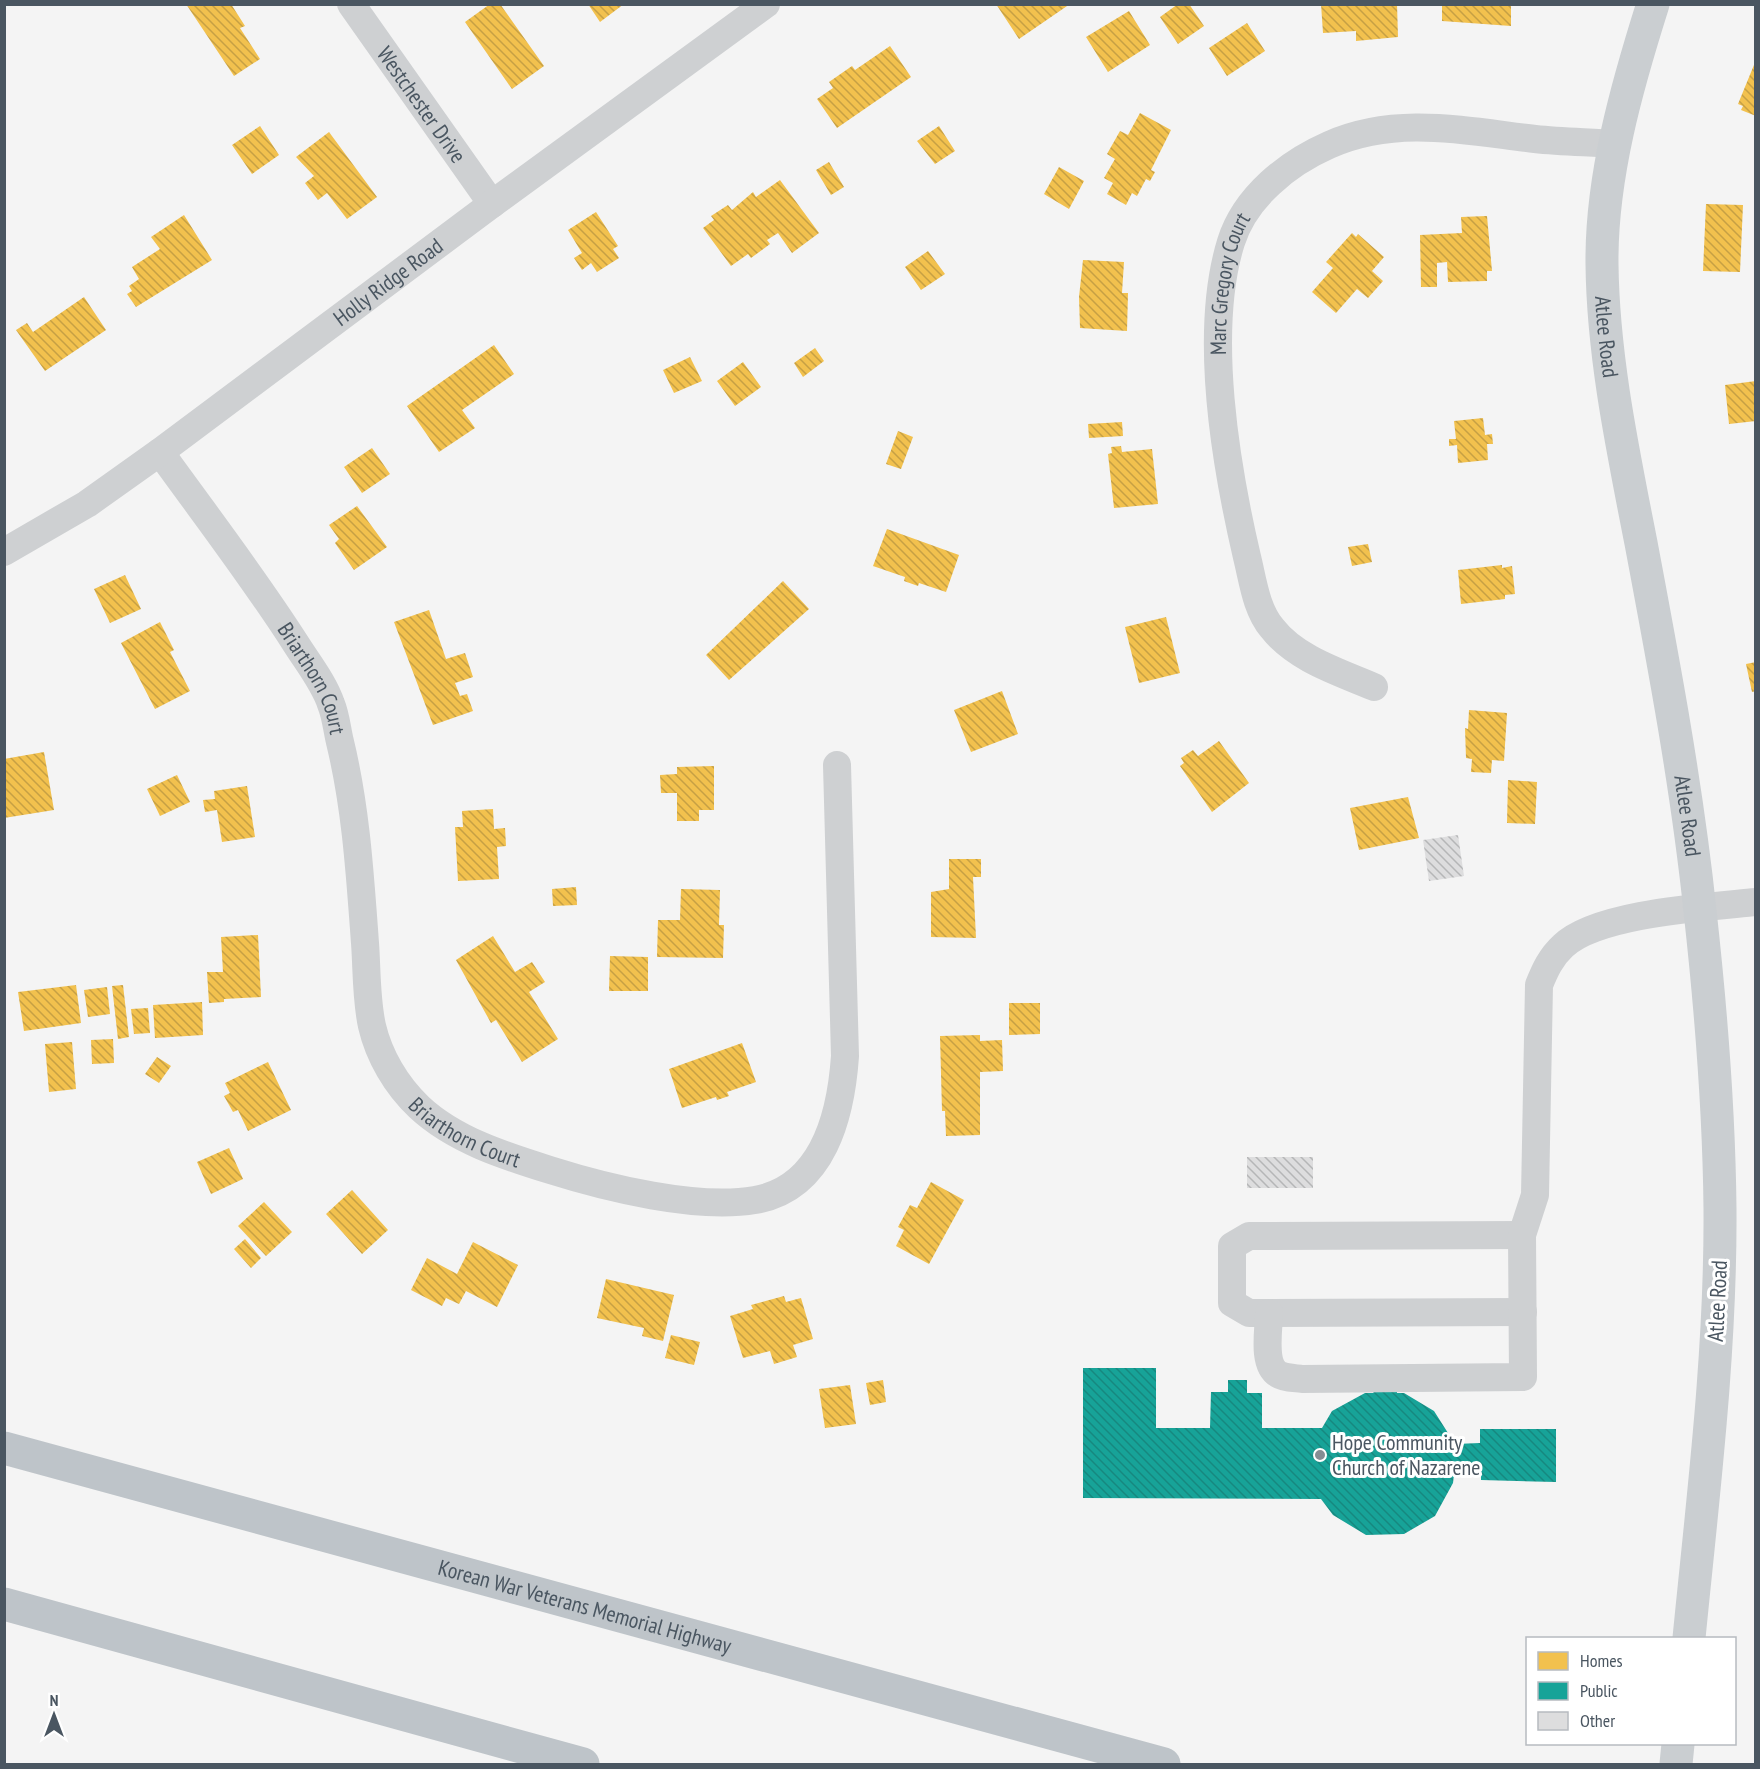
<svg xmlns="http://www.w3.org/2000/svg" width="1760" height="1769" viewBox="0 0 1760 1769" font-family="'PT Sans Narrow',sans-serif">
	<defs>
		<pattern id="homes-back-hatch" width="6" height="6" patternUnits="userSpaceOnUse" patternTransform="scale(1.5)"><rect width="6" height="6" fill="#f2c14e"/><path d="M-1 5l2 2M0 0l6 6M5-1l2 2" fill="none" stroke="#c6a044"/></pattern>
		<pattern id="public-back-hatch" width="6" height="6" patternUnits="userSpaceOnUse" patternTransform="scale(1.5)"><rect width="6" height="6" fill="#17a398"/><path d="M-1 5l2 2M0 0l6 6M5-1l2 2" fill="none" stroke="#17887f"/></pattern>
		<pattern id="building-back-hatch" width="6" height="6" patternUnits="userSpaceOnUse" patternTransform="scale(1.5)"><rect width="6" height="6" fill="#ddddde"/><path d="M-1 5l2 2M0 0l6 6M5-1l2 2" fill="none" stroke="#b5b6b7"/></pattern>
	</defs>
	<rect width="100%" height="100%" fill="#f4f4f4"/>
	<path fill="url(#homes-back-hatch)" d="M186,4h45l14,22 -5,2 20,31 -26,17z
		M490,4h10l44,62 -32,23 -47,-67z
		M588,4h36l-24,18z
		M996,4h74l-51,35z
		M1178,4h11l15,22 -26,18 -18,-27z
		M1321,4h76l1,33 -42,4v-10l-33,2z
		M1442,4h69v22l-69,-5z
		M1129,11l21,34 -42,27 -22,-35z
		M1247,23l18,28 -38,25 -18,-28z
		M890,46l21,31 -74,51 -20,-29 16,-11 -4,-6 23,-16 3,4z
		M1756,60v56l-15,-6 2,-4 -5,-2z
		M1140,113l31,17 -20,40 4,2 -5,9 -4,-2 -9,17 -5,-3 -6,12 -19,-11 6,-11 -9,-5 11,-19 -8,-5 13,-23 8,4z
		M260,126l19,29 -27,19 -20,-29z
		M939,126l16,25 -20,13 -18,-23z
		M329,132l48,65 -30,22 -20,-26 -9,7 -13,-17 9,-7 -18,-19z
		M829,162l15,25 -13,8 -15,-25z
		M1059,167l25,14 -15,28 -25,-15z
		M780,180l39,53 -27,20 -14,-20 -11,7 3,4 -19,14 -3,-4 -17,12 -28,-38 11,-8 -3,-4 17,-11 4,5 21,-18 3,5z
		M1706,204l37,1 -3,67 -37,-1z
		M596,212l22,34 -5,3 6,9 -22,14 -6,-9 -9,7 -8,-12 8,-5 -14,-23z
		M184,215l28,45 -76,47 -9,-13 5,-3 -3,-5 10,-7 -7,-12 28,-18 -9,-12z
		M1487,216l5,55h-5v10l-39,1 -1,-20 -10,1v24h-16l-1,-52 42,-2 -1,-16z
		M1352,233l4,4 2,-3 26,23 -12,14 11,10 -15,17 -11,-9 -21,24 -24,-21 21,-24 -7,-6z
		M928,251l17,23 -24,16 -16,-23z
		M1083,260l41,2 -2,31h6l-1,38 -47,-3 -1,-31z
		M84,297l22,33 -61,41 -29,-41 11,-7 6,9z
		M494,345l20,29 -52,36 13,18 -36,24 -32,-46z
		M815,348l9,13 -21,16 -9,-14z
		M690,357l12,24 -28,12 -11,-23z
		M743,362l18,25 -26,19 -18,-25z
		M1756,381v40l-27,3 -4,-39z
		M1483,418l2,17 7,-1 1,10h-6l1,16 -30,3 -1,-18 -8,1v-7h7l-2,-18z
		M1122,422l1,14 -34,2 -1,-14z
		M898,431l15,6 -12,32 -15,-5z
		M1121,446l1,6 30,-3 6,55 -44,4 -6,-54 4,-1 -1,-6z
		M372,448l18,26 -28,19 -18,-26z
		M357,506l30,41 -33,23 -19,-27 4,-4 -10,-14z
		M887,529l72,26 -13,37 -27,-9 -1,3 -14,-5 1,-4 -32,-11z
		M1368,544l4,18 -20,4 -4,-19z
		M1502,565v3l10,-2 3,28 -10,1v4l-44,5 -3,-34z
		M125,575l16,34 -31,14 -16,-34z
		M783,581l26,28 -80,71 -23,-25z
		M429,610l17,49 19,-6 8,24 -18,6 5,13 7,-2 6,17 -40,14 -39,-103z
		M1166,617l14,56 -41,10 -14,-56z
		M160,622l14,28 -4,2 20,39 -35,18 -34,-66z
		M1756,662v29l-4,1 -6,-28z
		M1002,691l16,43 -47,18 -17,-42z
		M1469,710l38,3 -3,48 -12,-1 -1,13 -20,-1 1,-13 -6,-1 -1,-30 3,1z
		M1219,741l30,42 -37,29 -32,-46 4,-3 -3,-5 12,-8 5,6z
		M44,752l10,58 -50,8v-59z
		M714,766v44h-15v11h-22v-28h-16l-1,-18 17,-1v-7z
		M177,775l13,27 -30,14 -13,-27z
		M1508,780l29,2 -2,42 -28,-1z
		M247,786l8,51 -33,5 -5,-32 -12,2 -2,-12 12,-1 -1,-8z
		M1408,797l11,41 -60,12 -9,-42z
		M493,809l1,20 11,-1 1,18 -9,1 2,32 -41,2 -3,-54h8l-1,-16z
		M949,859h32v18h-8l3,61 -45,-1v-45l18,-3z
		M576,887l1,18 -24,1 -1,-17z
		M681,889l39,1 -1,35h5l-1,33 -66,-1 1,-37h22z
		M258,935l3,62 -37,2v3l-15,1 -2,-31h16l-2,-35z
		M493,936l22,36 17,-10 13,20 -16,10 29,47 -36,23 -26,-42 -5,3 -35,-63z
		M610,956l38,1v34h-39z
		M76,985l5,38 -57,8 -6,-39z
		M123,985l6,52 -11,2 -6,-53z
		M107,987l3,27 -22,3 -4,-27z
		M202,1002l1,33 -48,3 -2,-33z
		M1009,1003h31v31l-31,1z
		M148,1008l2,25 -16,1 -3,-25z
		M980,1035v6l22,-1 1,31 -23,1v63l-34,1 -1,-25h-3l-2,-75z
		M113,1039l1,24 -22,1 -1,-24z
		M72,1042l4,47 -27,3 -4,-48z
		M742,1043l14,39 -29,10 2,4 -12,4 -1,-3 -34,11 -13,-39z
		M157,1057l14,9 -12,17 -14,-9z
		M268,1062l23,48 -43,21 -10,-21 -5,2 -9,-16 6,-3 -5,-10z
		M229,1148l14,31 -32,15 -14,-32z
		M931,1182l33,18 -35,64 -33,-18 8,-16 -6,-3 12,-22 7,3z
		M352,1190l36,40 -26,24 -36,-40z
		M264,1202l28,30 -26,24 -28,-30z
		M245,1239l16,19 -10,10 -17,-19z
		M473,1242l45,23 -21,42 -31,-16 -7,13 -13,-6 -4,8 -31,-16 16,-32 30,16z
		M606,1279l68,16 -11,46 -21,-5 2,-8 -47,-10z
		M784,1296l2,6 15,-4 12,41 -20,6 4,12 -23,7 -4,-13 -27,7 -13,-42 23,-7 -2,-4z
		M671,1335l29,7 -6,23 -29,-7z
		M883,1380l3,22 -16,3 -4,-22z
		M850,1385l6,39 -31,4 -6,-39z"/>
	<path fill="url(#public-back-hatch)" d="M1396,1366l1,27h7l30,18 21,33 25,-1v-14h76v53l-75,-2v-14h-26l-2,17 -18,33 -31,18 -38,1 -33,-20 -12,-16 -238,-1v-130h73v60h54l1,-36h17v-12h19v13h15v35h60l10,-17 33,-18h8z"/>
	<path fill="url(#building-back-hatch)" d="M1458,835l6,41 -35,5 -6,-41z
		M1247,1157h66v31h-66z"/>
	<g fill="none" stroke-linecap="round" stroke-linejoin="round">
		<g stroke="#ced0d2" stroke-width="28">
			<path id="s1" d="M351,4l141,200"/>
			<path id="s2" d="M160,452c46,64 94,126 136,192 12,19 28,39 35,60 5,12 6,26 9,38 16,66 20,133 25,201 2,27 1,56 7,83 7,30 24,59 47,81 35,33 86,49 131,63 57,18 147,40 205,30 69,-12 86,-86 90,-144l-8,-291"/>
			<path id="s3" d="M4,552l83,-48 73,-52 332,-248 274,-200"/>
			<path id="s4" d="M1374,687c-35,-15 -78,-28 -102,-59 -16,-19 -19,-47 -25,-71 -21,-90 -44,-225 -16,-315 14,-45 57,-79 98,-97 67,-30 137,-14 206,-6 27,3 54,3 81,5"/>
			<path d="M1522,1235l-273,1 -17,10v57l17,10 274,-1"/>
			<path d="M1269,1313c0,16 -7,51 9,61 6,4 17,4 24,5l221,-2 -1,-142 13,-40 4,-210c6,-15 12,-28 24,-39 34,-33 145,-39 193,-44"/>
		</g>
		<g stroke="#caced1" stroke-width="33">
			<path id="s5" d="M1653,4c-26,82 -52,173 -51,260 1,93 21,187 39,279 23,122 46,244 59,368 11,99 19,198 20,298 1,143 -17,287 -31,429"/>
			<path d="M1676,1764l2,-20"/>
		</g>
		<g stroke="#bec4c9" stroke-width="33">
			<path id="s6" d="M4,1448l1160,316"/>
			<path d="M4,1604l579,160"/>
		</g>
	</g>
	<circle fill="#868d94" stroke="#fff" stroke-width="2" cx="1320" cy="1455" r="6"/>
	<g text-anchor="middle" stroke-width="6" stroke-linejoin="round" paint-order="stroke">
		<g font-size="22" fill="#4a5661" stroke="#fff">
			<text dy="8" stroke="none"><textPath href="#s1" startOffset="123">Westchester Drive</textPath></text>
			<text dy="8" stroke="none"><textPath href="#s3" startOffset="470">Holly Ridge Road</textPath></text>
			<text dy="8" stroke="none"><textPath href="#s4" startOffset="472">Marc Gregory Court</textPath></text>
			<text dy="8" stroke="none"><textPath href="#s5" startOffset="339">Atlee Road</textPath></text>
			<text dy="8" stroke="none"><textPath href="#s2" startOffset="274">Briarthorn Court</textPath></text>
			<text dy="8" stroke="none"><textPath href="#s5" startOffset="825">Atlee Road</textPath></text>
			<text dy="8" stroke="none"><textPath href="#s2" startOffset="778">Briarthorn Court</textPath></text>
			<text transform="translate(1717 1301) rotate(-87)" y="8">Atlee Road</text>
			<text dy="8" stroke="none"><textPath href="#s6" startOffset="602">Korean War Veterans Memorial Highway</textPath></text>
		</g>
		<g font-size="22" fill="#4a5661" stroke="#fff" text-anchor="start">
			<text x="1332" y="1450">Hope Community<tspan x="1332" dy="25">Church of Nazarene</tspan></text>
		</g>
	</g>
	<rect width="1760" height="1769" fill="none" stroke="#4a5661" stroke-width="12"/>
	<rect x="1526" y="1637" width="210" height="108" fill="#ffffff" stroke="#b7bbc0" stroke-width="1.5"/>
	<rect x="1538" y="1652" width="30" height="18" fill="#f2c14e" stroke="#b7bbc0" stroke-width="1.5"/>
	<text x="1580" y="1667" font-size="18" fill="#4a5661">Homes</text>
	<rect x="1538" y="1682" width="30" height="18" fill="#17a398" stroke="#b7bbc0" stroke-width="1.5"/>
	<text x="1580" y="1697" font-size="18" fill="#4a5661">Public</text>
	<rect x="1538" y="1712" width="30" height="18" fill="#ddddde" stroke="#b7bbc0" stroke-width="1.5"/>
	<text x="1580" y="1727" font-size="18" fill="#4a5661">Other</text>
	<g transform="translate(54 1715)" stroke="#ffffff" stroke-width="4.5" paint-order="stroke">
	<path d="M0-4.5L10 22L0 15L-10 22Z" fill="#4a5661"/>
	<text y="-9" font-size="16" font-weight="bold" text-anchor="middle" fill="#4a5661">N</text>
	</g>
</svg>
